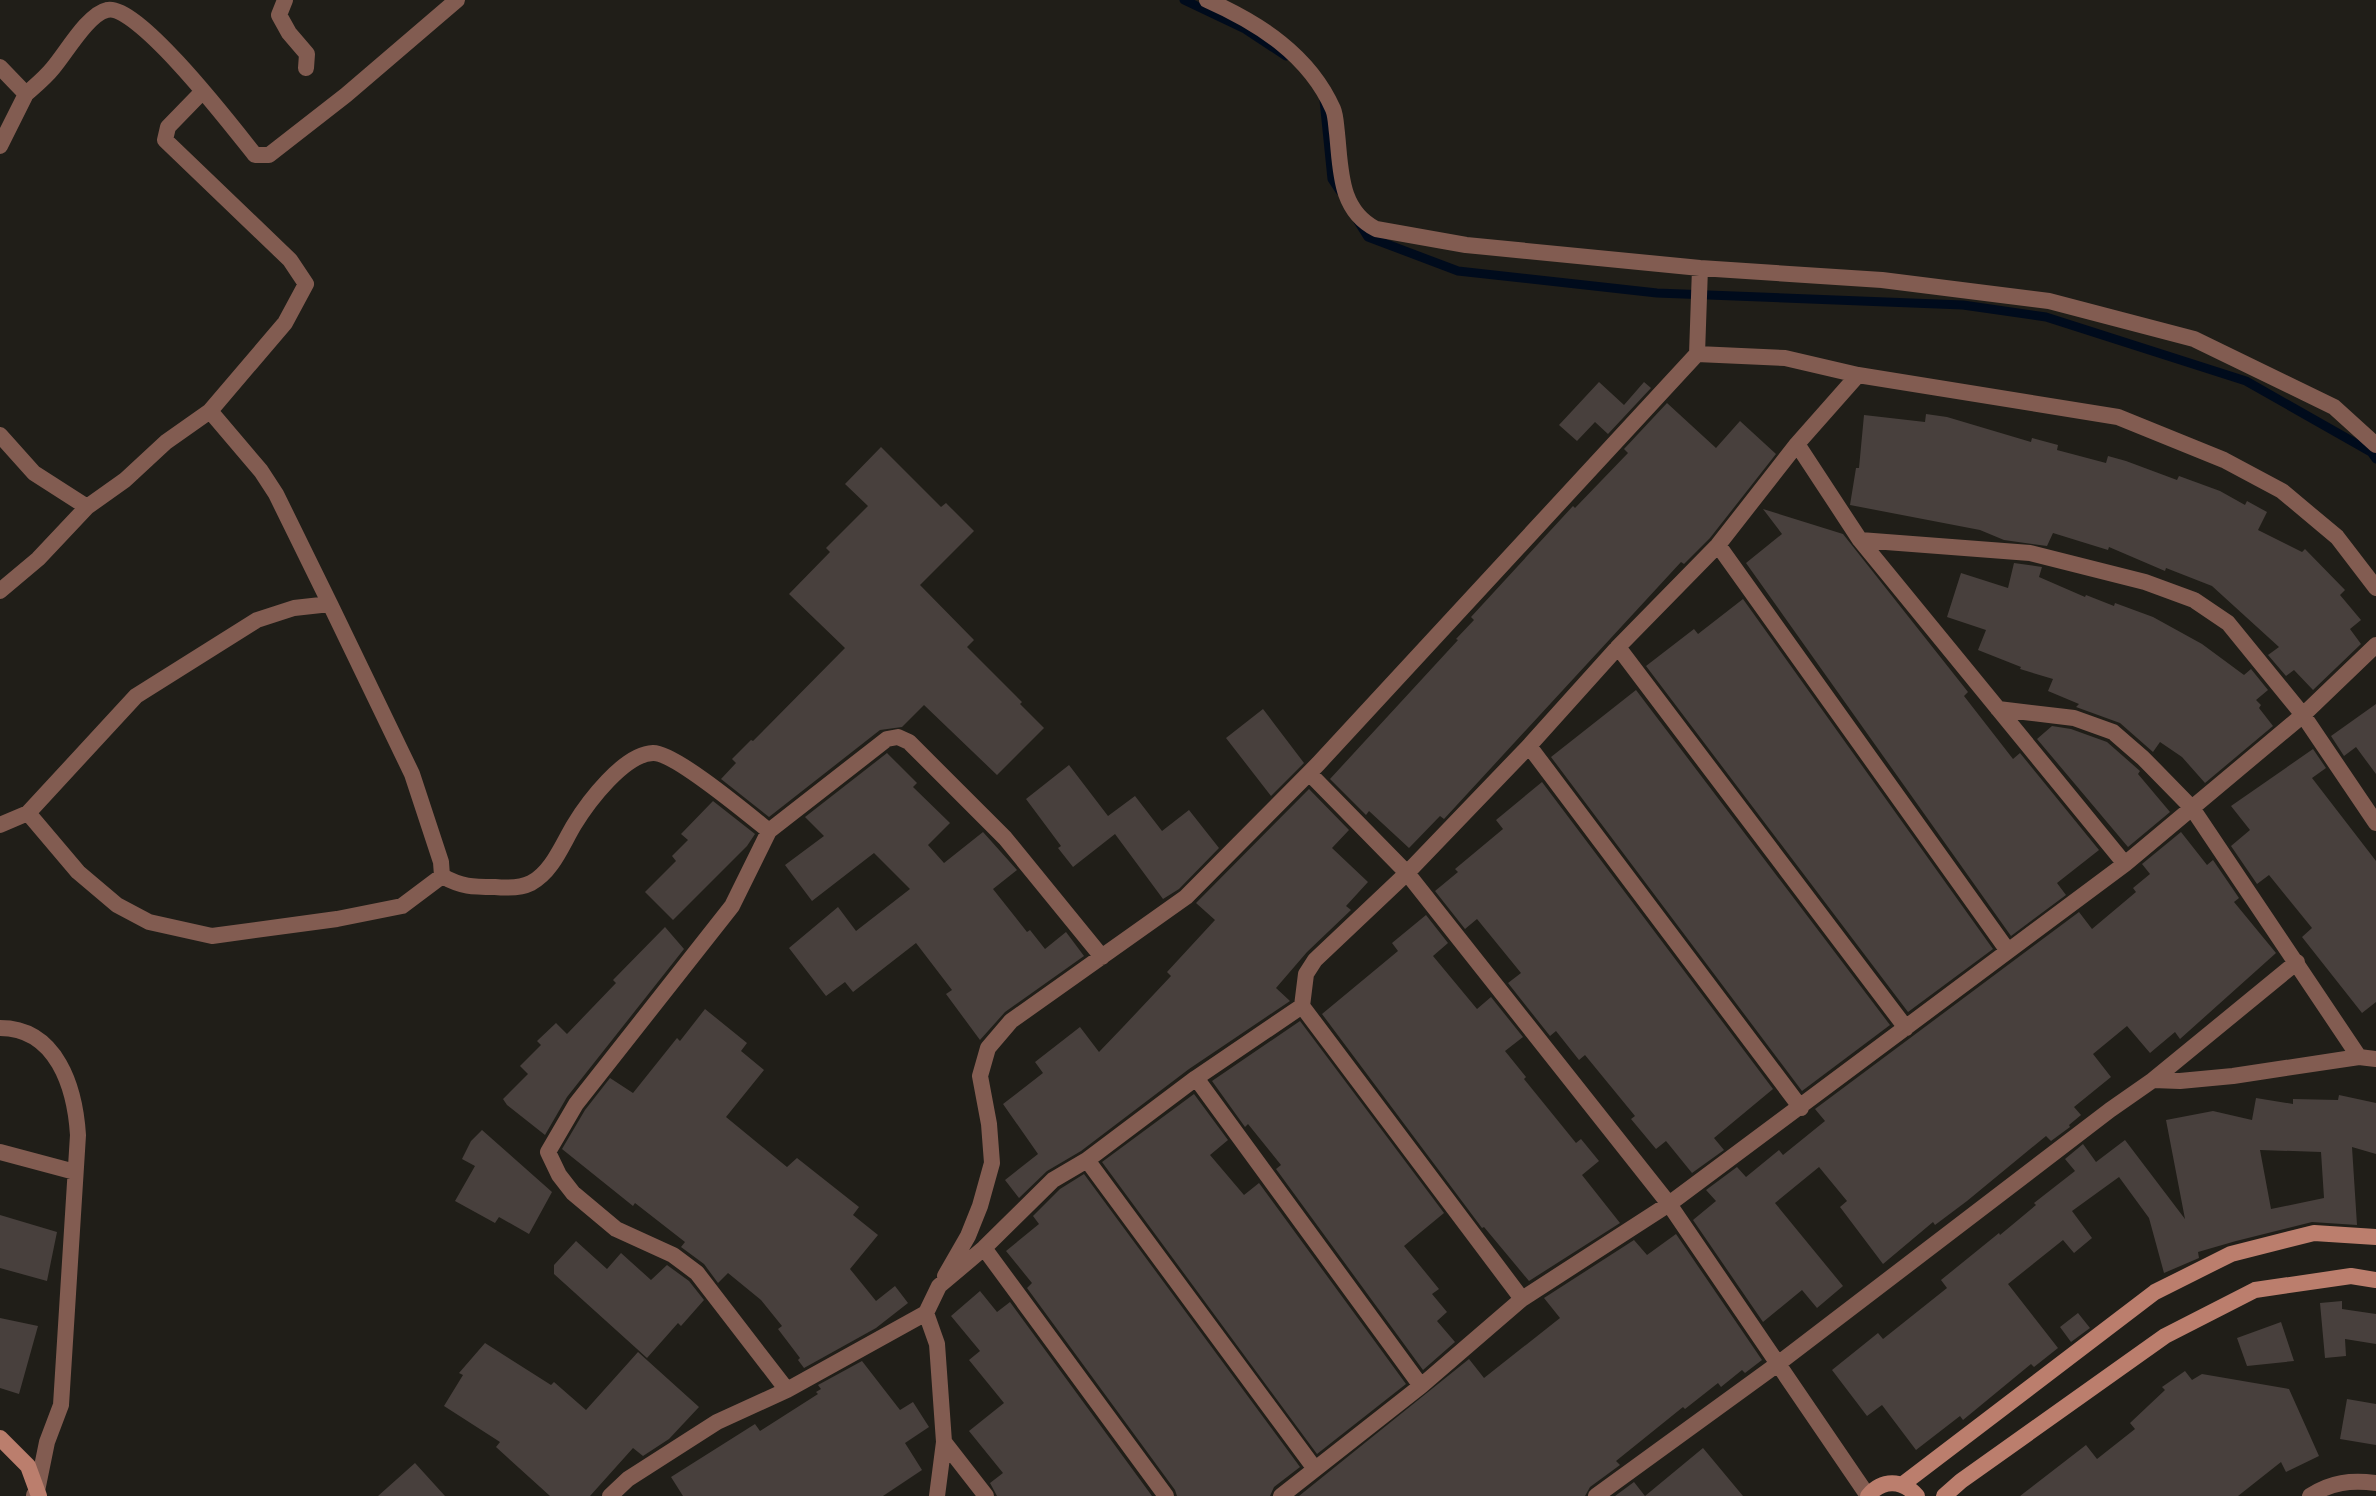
<svg xmlns="http://www.w3.org/2000/svg" width="2376" height="1496" viewBox="0 0 2376 1496" font-family="Overpass,sans-serif">
	<rect width="100%" height="100%" fill="#201e18"/>
	<g fill="none" stroke-linecap="round" stroke-linejoin="round">
		<path stroke="#000b1c" stroke-width="9" d="M1184,0l61,29 41,27
			M1324,100l8,79 8,12
			M1358,221l10,16 90,34 199,22 306,12 83,12 200,64 125,71 5,7"/>
	</g>
	<path fill="#48403d" fill-rule="evenodd" d="M1599,382l25,23 20,-23 7,6 -43,46 -13,-12 -18,19 -18,-16z
		M1667,403l49,45 24,-27 36,33 -66,84 -26,26 -3,-2 -237,257 -4,-3 -31,32 -40,-37 -3,4 -36,-36 128,-139 -2,-1 18,-19 -3,-3 102,-111 2,2 53,-55 -4,-4z
		M1926,414l21,3 84,25 1,-4 26,7 -1,5 49,13 2,-7 18,5 51,19 2,-4 41,15 25,14 2,-4 20,11 -9,18 44,22 3,-3 40,41 -5,5 21,25 -11,9 11,15 -48,46 -19,-20 -8,6 -18,-21 11,-8 -67,-61 -46,-18 -1,3 -56,-24 -1,3 -55,-17 -6,13 -43,-6 -24,-10 -130,-25 6,-37h3l5,-53 61,7z
		M881,447l60,60 5,-4 28,28 -54,54 54,55 -7,7 55,55 -2,2 24,24 -47,47 -73,-70 -22,22 -22,3 -111,87 -48,-38 15,-16 -4,-4 19,-19 2,1 92,-93 -56,-54 41,-42 -4,-4 42,-42 -23,-22z
		M1763,509l80,25 125,158 -4,4 49,63 7,-6 79,97 -42,33 9,12 -55,41 -265,-373 36,-29z
		M2014,563l28,4 -3,10 46,20 1,-2 28,11 1,-3 38,14 49,27 42,31 7,-6 17,21 -12,10 5,5 -2,3 14,18 -68,57 -23,-26 -22,-15 -7,10 -33,-29 -44,-16 3,-3 -31,-13 5,-12 -33,-10 1,-2 -43,-17 8,-20 -39,-13 14,-44 47,15z
		M1743,599l250,350 -85,63 -262,-346 48,-37 4,5z
		M1636,690l254,335 -88,66 -251,-334z
		M2376,704v70l-20,-27 -12,9 -13,-20z
		M1263,709l41,54 -33,33 -45,-58z
		M2052,726l19,3 36,13 33,29 -2,3 32,38 -42,35 -91,-108z
		M2313,749l13,19 -14,10 64,83v141l-14,11 -60,-76 10,-9 -43,-53 -12,9 -26,-38 19,-16 -19,-24z
		M887,753l30,30 -4,4 37,36 -22,22 16,18 39,-31 34,38 -24,19 34,43 3,-2 15,19 21,-17 18,24 -79,56 -25,28 -34,-46 6,-4 -36,-47 -63,49 -8,-10 -19,14 -37,-48 49,-41 18,24 54,-42 -36,-36 -62,48 -27,-36 39,-29 -19,-19z
		M1069,765l39,51 27,-20 27,35 27,-21 30,38 -40,41 -16,10 -48,-65 -42,33 -15,-19 3,-2 -35,-47z
		M1542,782l231,307 -59,49 10,12 -32,23 -26,-32 -10,8 -25,-30 4,-3 -50,-61 -6,5 -23,-29 -6,5 -42,-53 13,-10 -44,-54 -12,10 -30,-38 23,-19 -3,-3 48,-40 -7,-9z
		M1309,789l40,41 -17,18 36,34 -22,24 5,4 -44,42 -31,36 14,13 -101,68 -108,82 -34,20 -28,27 -14,-18 33,-26 -35,-50 40,-31 -8,-11 45,-35 19,25 24,-25 48,-51 -4,-4 48,-52 -19,-17z
		M713,801l42,33 -8,12 -74,74 -28,-28 31,-31 -4,-5 16,-16 -7,-6z
		M2181,832l26,33 6,-5 26,38 -5,4 42,51 -96,86 -5,-7 -25,21 -23,-27 -34,28 18,23 -37,30 7,8 -12,10 1,2 -19,14 -5,-5 -79,65 -32,24 -2,-3 -50,42 -43,-57 7,-6 -28,-34 -44,36 68,83 -26,22 -15,-18 -39,32 -70,-102 23,-19 -10,-11 31,-23 9,10 33,-27 4,5 42,-34 -10,-12 264,-197 13,17 44,-37 -3,-4 17,-14 -8,-10z
		M1426,915l22,28 -15,13 44,53 14,-12 32,40 -18,14 21,26 -2,2 52,64 5,-4 18,22 -17,14 38,48 -91,58 -45,-54 -2,1 -160,-214 76,-63 -6,-8z
		M665,927l19,22 -117,148 -22,38 -38,-30 -4,-6 25,-25 -8,-8 21,-21 -4,-4 19,-18 11,11 49,-51 -3,-3z
		M705,1009l42,34 -6,8 23,19 -38,47 61,50 10,-9 62,49 -6,8 25,20 -28,34 26,32 19,-15 13,17 -32,25 -72,40 -6,-8 2,-2 -22,-29 4,-3 -21,-26 -33,-27 -10,10 -14,-19 -23,-17 4,-5 -50,-39 -2,3 -71,-57 23,-39 25,-32 23,15 44,-55 3,3z
		M1300,1021l144,192 -40,33 35,43 -7,5 15,18 -10,9 18,21 -32,28 -147,-201 5,-4 -33,-41 -3,3 -33,-46z
		M1194,1094l34,46 -18,15 34,40 15,-12 147,201 -89,70 -215,-292z
		M2339,1095l37,8v51l-24,-7 5,78 -45,-3 -76,19 -38,11 1,6 -35,15 -15,-55 -30,-41 -47,34 20,27 -18,15 -11,-13 -55,44 50,64 -24,19 -3,-3 -68,56 -3,-4 -44,34 -34,-45 -15,11 -35,-46 46,-37 5,6 64,-51 -6,-8 58,-47 1,2 36,-30 -2,-2 41,-32 -10,-12 18,-15 13,18 29,-22 60,79 -19,-99 47,-9 39,9 4,-22 37,6v-5l45,1zM2260,1150l61,2 3,46 -53,11z
		M482,1130l70,62 -23,42 -30,-17 -4,6 -40,-22 20,-35 -13,-7 9,-18z
		M1084,1174l216,293 -26,20 -4,9h-93l-2,-6 -148,-202 5,-5 -26,-32 33,-27 -6,-8 27,-27z
		M0,1215l57,17 -10,49 -47,-13z
		M1676,1234l86,126 -17,13 -3,-3 -21,17 -3,-4 -33,26 -2,-2 -67,54 4,4 -30,22 -5,9h-286l170,-137 15,19 76,-60 -16,-20 90,-58 13,15z
		M576,1241l31,28 14,-16 30,27 16,-15 22,16 15,19 -23,26 -3,-3 -31,35 -93,-84v-9z
		M980,1291l17,21 13,-10 142,194h-155l-7,-13 13,-10 -34,-42 35,-28 -35,-43 11,-9 -29,-35z
		M2342,1301v8l34,5v30l-31,-5 1,17 -21,2 -5,-55z
		M2078,1313l12,15 -19,14 -11,-15z
		M0,1318l38,8 -19,68 -19,-6z
		M2281,1322l13,39 -47,5 -10,-28z
		M485,1343l66,42 3,-3 32,28 52,-58 61,55 -30,32 -26,17 -10,-8 -43,48h-40l-54,-49 4,-5 -56,-36 19,-31 -4,-2z
		M862,1361l38,49 13,-8 16,25 -24,16 17,27 -39,26h-200l-12,-19 84,-53 5,7 58,-37 -2,-2 5,-3 -3,-4z
		M2185,1371l7,9 10,-6 87,15 30,67 -33,16 -5,-10 -43,34h-218l66,-51 11,14 38,-30 -5,-6 35,-33 -3,-3z
		M2347,1399l29,5v41l-36,-6z
		M1703,1448l40,48h-128l19,-14 11,14z
		M415,1463l30,33h-67z"/>
	<g fill="none" stroke-linecap="round" stroke-linejoin="round">
		<path stroke="#825c51" stroke-width="16" d="M285,0l-6,15 10,18 18,21 -1,14
			M1207,0c52,23 102,55 126,109 3,7 3,17 4,24 4,37 2,77 39,96l90,16 234,23 182,12 167,21 145,38 140,68 42,38
			M0,67l26,27c9,-8 19,-16 27,-26 13,-15 35,-54 54,-58 30,-8 128,120 148,145h14l77,-60 111,-95
			M203,91l-35,36 -3,13 125,120 16,24 -21,39 -75,88
			M0,146l26,-52
			M1697,354l88,4 73,17
			M0,435l34,38 53,34 38,-27 41,-38 44,-31 51,60 15,23 54,110
			M1797,444l63,96 265,324
			M1860,540l170,13 115,29 49,18 34,23 75,92 73,108
			M1718,545l290,406
			M0,591l38,-32 49,-52
			M1618,647l288,381
			M1998,709l76,9 39,14 30,26 49,50 167,249
			M1529,746l272,362
			M1309,773l98,100 262,331 199,292
			M28,813l108,-117 121,-76 37,-12 36,-4 82,170 29,88 1,14
			M0,825l28,-12 50,59 39,33 32,17 63,14 125,-17 65,-13 40,-30c20,11 30,11 53,11 11,1 26,1 36,-4 21,-11 31,-38 43,-58 14,-23 50,-71 79,-72 21,-1 96,62 116,78
			M1302,1006l220,293
			M0,1028c57,0 75,60 78,107l-17,270 -14,37 -10,49 -3,4
			M1196,1078l225,308
			M2153,1080l144,-118
			M0,1152l75,20
			M1087,1160l228,309
			M984,1248l182,248
			M945,1276l23,-40 12,-30 12,-43 -3,-39 -9,-48 8,-28 23,-27 175,-124 132,-133 379,-410 3,-86
			M787,1390l-90,-117 -24,-18 -57,-26 -43,-36 -14,-18 -11,-23 28,-48 156,-198 37,-75 118,-92 11,-2 11,5 96,96 97,119
			M944,1442l42,54
			M610,1496l18,-17 89,-57 70,-32 139,-77
			M937,1496l7,-54 -7,-98 -11,-31 13,-27 45,-38 69,-68 34,-20 109,-82 106,-72 4,-32 9,-14 92,-87 122,-127 89,-99 100,-102 79,-101 61,-69 260,42 106,43 58,31 55,46 39,51
			M1281,1496l140,-110 101,-87 147,-95 456,-340 178,-149 73,-70
			M1596,1496l183,-133 331,-253 43,-30 27,1 53,-5 126,-19 17,2
			M2310,1496c21,-14 41,-16 66,-13"/>
		<path stroke="#bb7e6d" stroke-width="16" d="M0,1438l28,28 11,30
			M1903,1484l252,-192 76,-38 83,-21 62,4
			M1868,1496c14,-17 34,-17 49,0
			M1944,1496l17,-15 204,-145 90,-46 96,-14 25,4"/>
	</g>
</svg>
